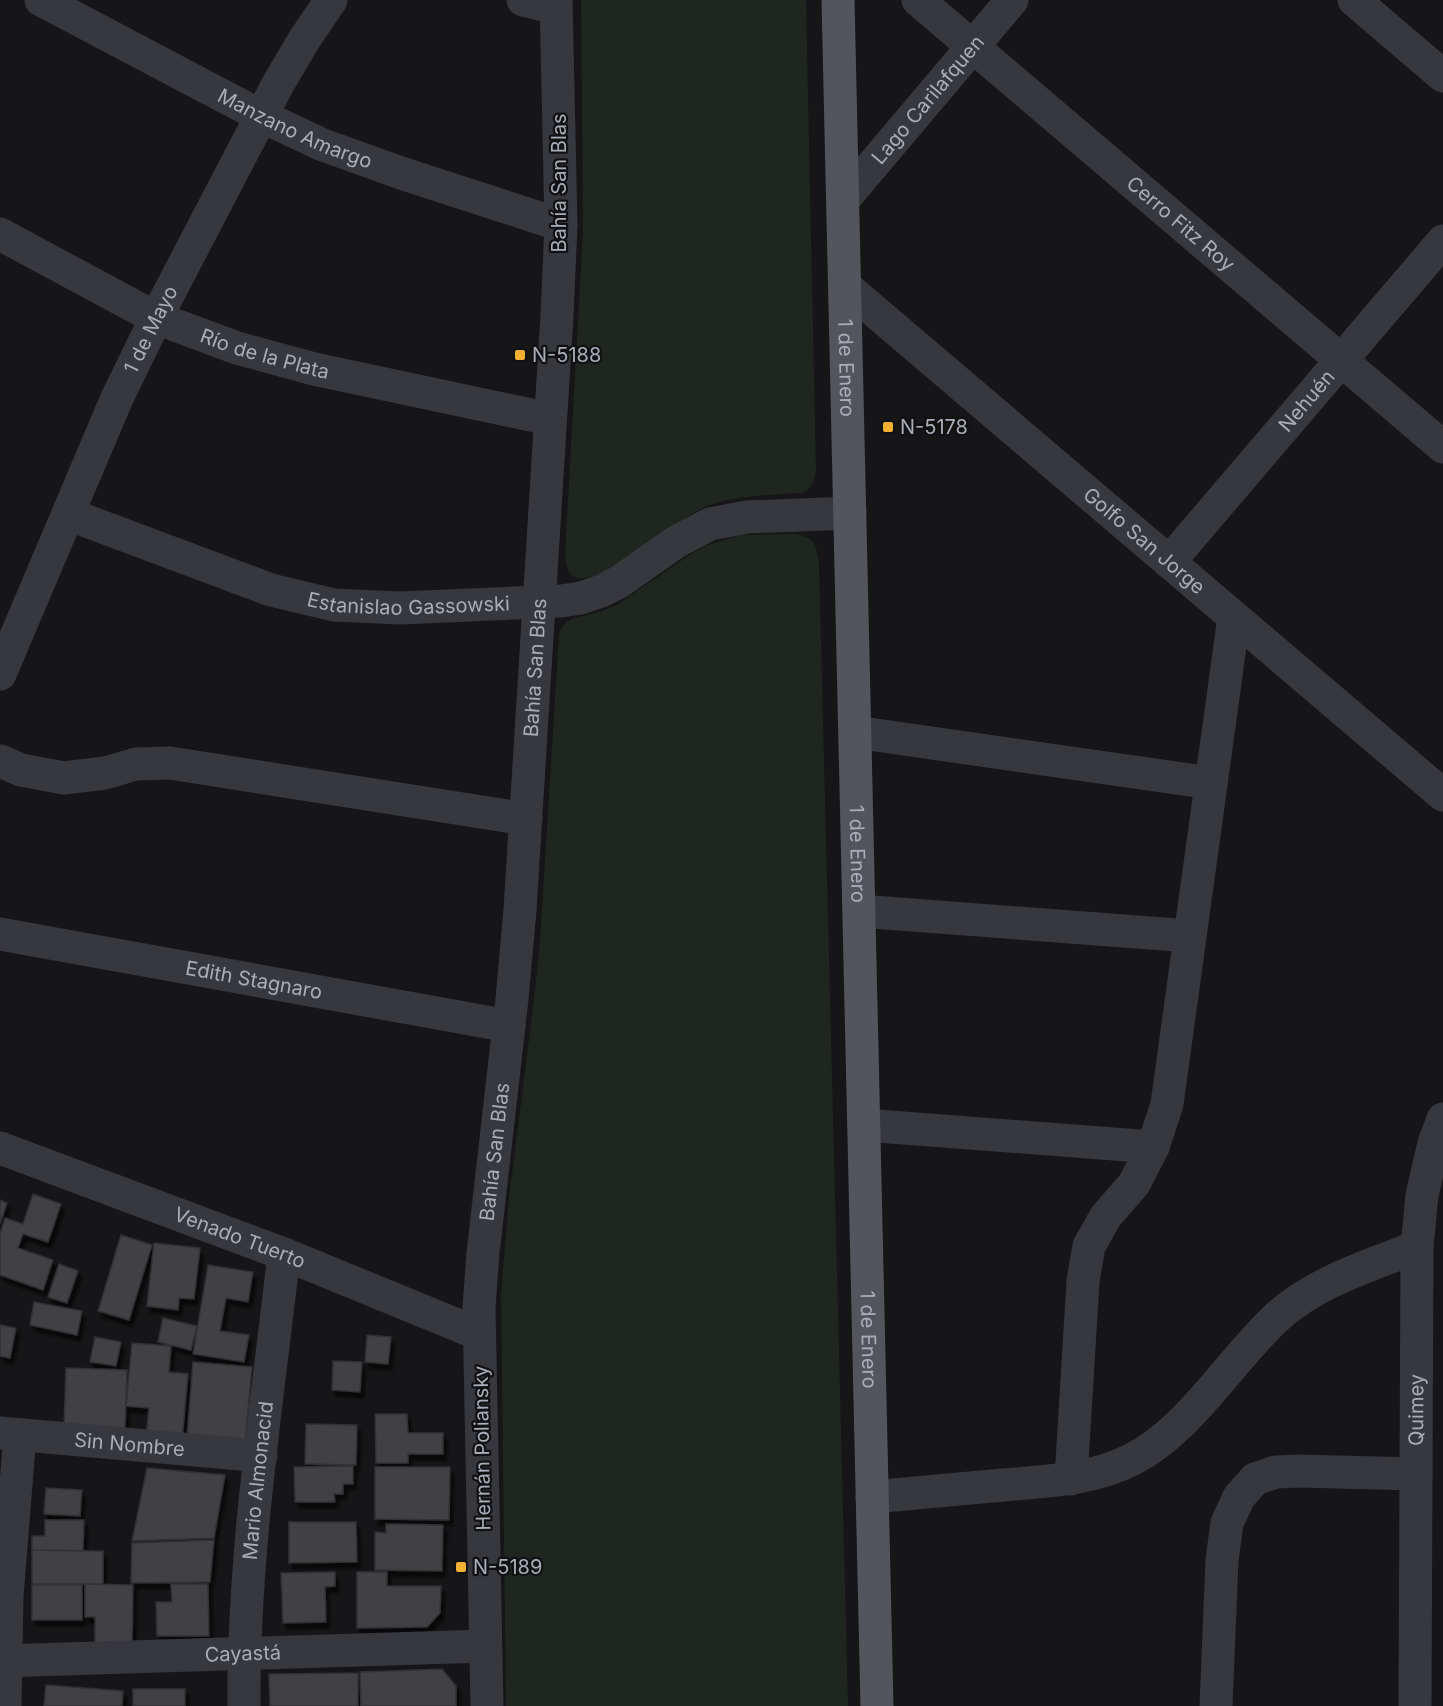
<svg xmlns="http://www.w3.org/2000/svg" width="1443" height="1706" viewBox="0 0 1443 1706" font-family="Inter,sans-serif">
	<defs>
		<filter id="shadow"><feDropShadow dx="3.5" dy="6" stdDeviation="1.5" flood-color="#0009"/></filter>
	</defs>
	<rect width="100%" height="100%" fill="#161618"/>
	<path fill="#1e261f" d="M581,0h225l10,470c-1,11 -3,18 -14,23 -31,2 -65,2 -95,13 -29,12 -106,82 -132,71 -9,-3 -9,-15 -10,-24l18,-321z
		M791,534c21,1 26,9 28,29l29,1143h-342l-5,-411 8,-97 26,-207 5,-49 19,-308c5,-17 18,-16 32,-20 8,-2 16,-5 24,-8l79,-54 15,-8 33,-9z"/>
	<path fill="#404145" stroke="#303034" stroke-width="1.5" filter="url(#shadow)" d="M33,1194l28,10 -13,38 -25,-8 -5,14 35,12 -10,30 -43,-15v-41l5,-16 18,6z
		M0,1200l7,3 -7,21z
		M121,1235l31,10 -23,75 -31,-9z
		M154,1243l46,5 -6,51 -15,-1 -1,12 -31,-4z
		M59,1264l19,7 -11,32 -19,-6z
		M208,1265l45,7 -5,30 -22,-4 -6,33 29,4 -5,27 -51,-8z
		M34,1302l48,9 -5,24 -47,-10z
		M163,1318l34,8 -6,24 -33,-8z
		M0,1325l16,3 -6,30 -10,-2z
		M367,1335l24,2 -3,27 -23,-2z
		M95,1337l26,5 -5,24 -26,-4z
		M132,1343l39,3 -2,26 19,2 -6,66 -36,-3 3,-29 -23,-2z
		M333,1361l29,1 -2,30 -28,-2z
		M193,1362l59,5 -7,76 -58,-5z
		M66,1368l61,2 -2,59 -61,-2z
		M375,1414h32l1,19h35v21h-35v9h-32z
		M306,1424l51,1 -1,40 -51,-1z
		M353,1466v18h-10v10h-9l1,8h-40l-1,-35z
		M375,1467h75l-1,53 -74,-1z
		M147,1468l78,7 -11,63 -82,3z
		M46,1488l36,2 -2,26 -36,-2z
		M45,1520h39l-1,31 -51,-1v-14h13z
		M289,1522h67l1,40 -68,1z
		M386,1524l57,1 -1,46 -67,-1v-38l11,1z
		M214,1540l-4,42 -79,1 1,-40z
		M32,1550l71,1v33h-71z
		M335,1572v14l-10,1 1,35 -43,1 -2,-50z
		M357,1572h30v14h54l-1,27 -13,14 -70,1z
		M85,1584l48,1 -1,64h-37v-32h-10z
		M171,1584h37l1,52h-52l-1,-34h16z
		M32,1585h50v35h-50z
		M442,1669l14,17v20h-95l-1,-34z
		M358,1673v33h-88l-1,-32z
		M46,1685l77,6 -1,15h-78z
		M133,1689h52v17h-52z"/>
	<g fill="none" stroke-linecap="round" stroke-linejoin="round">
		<g stroke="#37383d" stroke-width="33">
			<path id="s1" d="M41,0l220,116 62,29 78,28 160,52"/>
			<path d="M523,0l33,8"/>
			<path id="s2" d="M918,0l525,447"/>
			<path d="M1354,0l89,76"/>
			<path id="s3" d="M844,199l168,-199"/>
			<path id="s4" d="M0,234l156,84 81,30 77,21 236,50"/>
			<path id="s5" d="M845,286l598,509"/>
			<path id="s6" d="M68,514l203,76 63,15 66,3 161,-7 20,-3 20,-7 18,-9 57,-40 34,-18 37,-7 103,-4"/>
			<path id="s7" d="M1169,562l274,-321"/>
			<path id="s8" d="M0,674l117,-276 39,-80 122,-234 26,-44 27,-40"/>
			<path d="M855,732l356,51"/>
			<path d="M0,761l21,9 43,8 41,-5 31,-9 34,-1 356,56"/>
			<path d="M859,911l331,25"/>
			<path id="s9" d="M0,934l509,92"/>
			<path d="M864,1125l289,22"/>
			<path id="s10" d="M0,1148l284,106 195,80"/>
			<path id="s11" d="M0,1433l261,23"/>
			<path d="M1071,1479l12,-198 6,-35 17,-30 28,-32 19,-37 14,-43 67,-487"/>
			<path d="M872,1497c43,-4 87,-8 131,-12 43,-4 88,-5 128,-25 58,-29 98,-98 145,-142 39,-36 92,-52 141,-71"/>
			<path id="s12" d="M0,1661l485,-15"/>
			<path d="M5,1706l2,-110 13,-161"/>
			<path id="s13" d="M244,1706c-1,-151 23,-302 40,-452"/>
			<path id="s14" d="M487,1706l-8,-399 4,-54 29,-254 8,-89 37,-594 4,-91 -5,-225"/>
			<path d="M1216,1706l6,-146 5,-37 12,-26 16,-18 21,-7 23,-1 117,3"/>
			<path id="s15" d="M1415,1706l2,-459 5,-52 12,-52 9,-24"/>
		</g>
		<path stroke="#53555c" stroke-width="33" id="s16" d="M838,0l39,1706"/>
	</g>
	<g fill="#f2b134" stroke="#111113" stroke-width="2">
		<rect x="514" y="349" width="12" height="12" rx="3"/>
		<rect x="882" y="421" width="12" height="12" rx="3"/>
		<rect x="455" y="1561" width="12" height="12" rx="3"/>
	</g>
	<g text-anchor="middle" stroke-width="4.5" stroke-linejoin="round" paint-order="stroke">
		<g font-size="20" fill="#a8adb8" stroke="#111113">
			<text dy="7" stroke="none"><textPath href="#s3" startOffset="130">Lago Carilafquen</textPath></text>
			<text dy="7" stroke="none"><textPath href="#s1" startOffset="285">Manzano Amargo</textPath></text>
			<text transform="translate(559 183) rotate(-90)" y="7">Bahía San Blas</text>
			<text dy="7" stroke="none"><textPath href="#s2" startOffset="345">Cerro Fitz Roy</textPath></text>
			<text dy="7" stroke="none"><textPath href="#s8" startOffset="376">1 de Mayo</textPath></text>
			<text dy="7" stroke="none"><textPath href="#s4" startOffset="292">Río de la Plata</textPath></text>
			<text dy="7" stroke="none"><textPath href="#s16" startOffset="368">1 de Enero</textPath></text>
			<text dy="7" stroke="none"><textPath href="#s7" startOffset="212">Nehuén</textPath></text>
			<text dy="7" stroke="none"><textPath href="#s5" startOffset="393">Golfo San Jorge</textPath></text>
			<text dy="7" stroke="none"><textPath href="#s6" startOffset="356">Estanislao Gassowski</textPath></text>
			<text dy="7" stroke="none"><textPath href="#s14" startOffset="1041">Bahía San Blas</textPath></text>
			<text dy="7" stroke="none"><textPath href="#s16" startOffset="854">1 de Enero</textPath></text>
			<text dy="7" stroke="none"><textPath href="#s9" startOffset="258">Edith Stagnaro</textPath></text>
			<text dy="7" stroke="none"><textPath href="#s14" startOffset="555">Bahía San Blas</textPath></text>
			<text dy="7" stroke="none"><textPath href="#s10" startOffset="256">Venado Tuerto</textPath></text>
			<text dy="7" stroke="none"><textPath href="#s16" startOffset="1340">1 de Enero</textPath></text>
			<text dy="7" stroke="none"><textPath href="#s15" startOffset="296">Quimey</textPath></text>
			<text dy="7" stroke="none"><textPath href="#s11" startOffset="130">Sin Nombre</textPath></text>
			<text transform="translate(482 1448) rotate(-91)" y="7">Hernán Poliansky</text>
			<text dy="7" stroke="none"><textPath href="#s13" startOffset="226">Mario Almonacid</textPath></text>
			<text dy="7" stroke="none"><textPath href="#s12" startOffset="243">Cayastá</textPath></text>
		</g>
		<g font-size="20" fill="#a8adb8" stroke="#111113" text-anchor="start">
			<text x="532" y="362">N-5188</text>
			<text x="900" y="434">N-5178</text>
			<text x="473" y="1574">N-5189</text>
		</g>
	</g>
</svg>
